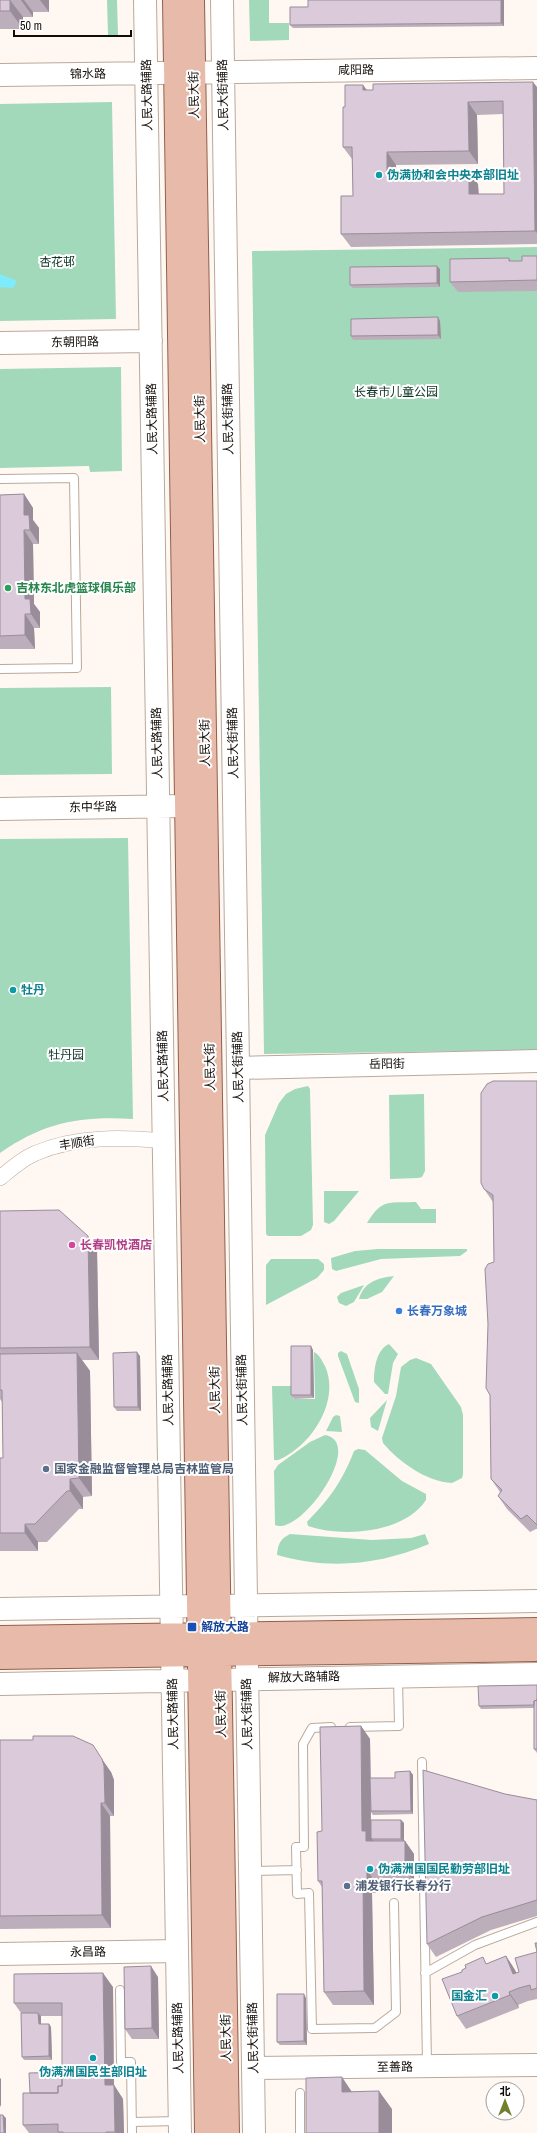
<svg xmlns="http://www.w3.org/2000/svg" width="537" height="2133" viewBox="0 0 537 2133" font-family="'Archivo Narrow','Noto Sans SC',sans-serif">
	<rect width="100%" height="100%" fill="#fff8f2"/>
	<path fill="#a2d9bb" d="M107,0h10l1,35h-10z
		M249,0h20v23h20v17l-39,1z
		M112,102l4,217 -116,2v-217z
		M537,247v803l-273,4 -12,-803z
		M121,367l1,104 -32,1 -1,-6 -89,2v-99z
		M111,687l1,87 -112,1v-87z
		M128,838l5,281c-53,-3 -88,3 -133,34v-314z
		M308,1086l2,3 3,136 -2,5 -10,6h-33l-2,-2 -1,-99 14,-32 7,-9 9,-5z
		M424,1094l1,77 -3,6 -4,1 -28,1 -1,-84z
		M324,1191h35l-25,30 -5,3 -5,-2z
		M416,1202l5,7h15v14h-69c15,-25 22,-20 49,-21z
		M378,1249h89v2l-7,5 -79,3 -45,12 -4,-2 -1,-11 24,-7z
		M271,1259h47l6,5v6l-7,8 -51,27v-40z
		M394,1276l-12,16 -15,7h-8c5,-17 18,-21 35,-23z
		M364,1285l-10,17 -8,4 -7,-3 -2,-6 4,-4z
		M389,1344l9,10 -5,9 -5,31h-3l-11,-12c0,-13 2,-32 15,-38z
		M341,1351l6,3 12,35v14l-4,-1 -17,-46v-3z
		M314,1352c6,3 8,9 11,14 14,31 -8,70 -34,87 -5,3 -11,8 -17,7l-2,-74h21v13h22z
		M416,1358l15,6 30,43 2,8v59l-1,4 -10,5c-25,-1 -53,-21 -69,-40l-1,-5 14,-42 5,-29 9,-7z
		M387,1400l-9,31 -7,-4 -1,-9z
		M336,1415l4,1 2,16 -16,-1 7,-14z
		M325,1435c41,7 -24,102 -50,90l-1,-54 4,-6 32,-23z
		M358,1449l7,1 37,31 24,13v6c-21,33 -84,38 -118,26l-1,-4c23,-24 35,-40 47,-71z
		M290,1534l82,6 39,-2 14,-4 4,10c-50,21 -100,26 -152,11 1,-11 3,-16 13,-21z"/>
	<path fill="#7eecfc" d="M0,274l17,7 -4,7 -13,-1z"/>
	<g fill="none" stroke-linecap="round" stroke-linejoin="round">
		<g stroke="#baa99b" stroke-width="10">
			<path id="lane" d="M0,479l74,-1 3,190 -77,1
				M331,1727l-19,1 -9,16 1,103h-8l1,47 12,-1 3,136 63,-1 21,-16 -2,-109
				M350,1727l49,-1 -1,-48
				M422,1762l5,303
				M251,1871l46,-1
				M425,1973l50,-28 62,-23
				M120,1990l1,72h10l1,71
				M300,2093v40
				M132,2122l47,-1"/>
		</g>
		<g stroke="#baa99b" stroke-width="16">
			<path id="street" d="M0,1178c11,-9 23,-20 36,-25 40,-17 85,-16 128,-12"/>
		</g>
		<g stroke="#baa99b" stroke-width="24">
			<path id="secondary" d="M145,0l35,2133
				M222,0l32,2133
				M0,75l537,-7
				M0,343l151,-2
				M0,809l186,-3
				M238,1068l299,-7
				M0,1609l537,-8
				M0,1684l537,-10
				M0,1954l177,-3
				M253,2068l284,-3"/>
		</g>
		<g stroke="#935f4c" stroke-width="24">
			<path id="primary" d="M174,0l32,2133
				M193,0l35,2133
				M0,1637l537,-8
				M0,1658l537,-8"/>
		</g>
		<use href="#lane" stroke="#fff" stroke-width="8"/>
		<use href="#street" stroke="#fff" stroke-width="15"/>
		<use href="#secondary" stroke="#fff" stroke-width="22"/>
		<use href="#primary" stroke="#e8baaa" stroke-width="22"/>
	</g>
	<path fill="#bcaebb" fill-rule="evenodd" d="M0,0h49v12h-16v5h-10v12h-23z
		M308,0h196v26l-211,2 -3,-3 18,-18z
		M363,85l4,5 170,-3v157l-186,3 -10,-13 12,-38 -1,-37 -9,-12 2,-40zM503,114l1,80h-25l-1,-10 -82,-12v-7l82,-1 -1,-49z
		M537,256v35l-79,1 -8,-10 59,-24 2,3h11z
		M440,269v18l-87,1 -3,-3z
		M440,321l1,18 -88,1 -2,-4z
		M24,494l9,14v12l6,8v16h-6l1,60 6,8v16h-6l1,21h-35v-154z
		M537,1081v448h-1l-6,3 -23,-23 -9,-13 2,-4 -9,-13 3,-217 -1,-60 -9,-13z
		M0,1211l88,25 9,13 2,111h-17l8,11 2,125 -9,1v12h-4l-32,33h-9v9h-38v-93h3l-1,-56 -2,-3z
		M313,1350l1,48 -20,1 -3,-4z
		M140,1356l1,55h-24l-3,-4z
		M537,1685v68l-3,-4v-41l-53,1 -2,-3z
		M361,1726l9,13 1,39h24l15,-7 3,4v39l-40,1 -2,-3v8h30l3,3v18h1l9,13v29h-38v10h-4l2,112h-41l-9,-13 -2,-105 -4,-6 4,-50z
		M0,1740l111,32 3,8v36h-4l1,112 -111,1z
		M505,1794l32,6v116l-46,14 -55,27 -9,-13z
		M537,1943v56l-9,2 -10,4 1,3 -53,21 -9,-13 31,-52 18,-8 9,14 1,3 3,-1 18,-20z
		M158,1977l1,62h-27l-7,-10z
		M113,1987l1,98 9,14 1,34h-95l-6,-8 7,-32 32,-21v-56h-21v8h8l2,3 1,33h-28l-2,-3 -1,-44 -7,-10z
		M306,1998l1,47h-27l-3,-3z"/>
	<path fill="#998d99" d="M10,0l13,17v12l-13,-18z
		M21,0h3l9,12v5z
		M40,0h9v12z
		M501,0h3v26l-3,-3z
		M533,82l4,5v146l-2,-2z
		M363,85l9,13 -9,-8z
		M468,102l9,13 1,49 -9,-13z
		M387,152l9,13 1,20 -10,-13z
		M469,171l9,13 1,24 -10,-14z
		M437,266l3,3v18l-3,-4z
		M438,317l2,4 1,18 -3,-4z
		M24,494l9,14v12l6,8v16l-9,-14 -6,-15z
		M24,530l9,14 1,60 6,8v16l-9,-14 -6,-15z
		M25,614l9,14 1,21 -10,-14z
		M88,1236l9,13 2,111 -9,-13z
		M311,1346l2,4 1,48 -3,-3z
		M137,1352l3,4 1,55 -3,-4z
		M77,1353l13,18 2,125 -13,-18z
		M70,1479l13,18v12l-13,-18z
		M25,1524l13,18v9l-13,-18z
		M361,1726l9,13 1,99 5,6 -10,-3 -4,-10z
		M102,1759l9,13 3,8v36l-9,-13z
		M410,1771l3,4v39l-2,-3z
		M101,1803l9,13 1,112 -9,-13z
		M401,1820l3,3v19l-3,-3z
		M405,1841l9,13v29l-9,-14z
		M367,1870l9,13v10l-9,-13z
		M363,1880l9,13 2,112 -10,-14z
		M506,1956l9,14 7,17 -9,-13z
		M151,1966l7,11 1,62 -7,-11z
		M103,1973l10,14 1,112 -9,-14z
		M509,1992l9,13 1,3 -9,-13z
		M304,1994l2,4 1,47 -3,-4z
		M38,2013l3,3v11l-2,-3z
		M49,2024l2,3 1,33 -3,-4z
		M342,2077l12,18 -12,-3z
		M0,2078l1,1v28l-1,-2z
		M114,2085l9,14 1,34h-8l-1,-1z
		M379,2091l13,18v24h-13z
		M3,2115l3,3v15h-2z"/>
	<path fill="#dbcada" stroke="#998d99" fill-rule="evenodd" d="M0,0h10v11h-10z
		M308,0h193v23l-211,2v-18h18z
		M533,82l2,149 -194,3v-38h12l-1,-49h-9v-40h2v-22h18v5h10v-6zM503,101l1,93h-35v-23l-82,1v-20l82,-1 -1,-49z
		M522,256h15v24l-87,2v-23l59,-1v3h13z
		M437,266v17l-87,2v-18z
		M438,317v18l-87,1v-17z
		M24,494v21h5l1,15h-6l1,69h5l1,15h-6v21l-25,1v-141z
		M493,1081h44v444l-10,-10 -6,4 -23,-23 4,-6 -11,-11 -1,-84 -4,-7 2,-64 -3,-55 3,-5 6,-2 -1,-67 -9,-6 -3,-6v-90l6,-9z
		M59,1210l29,26 2,111 -90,1v-137z
		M291,1346h20v49h-20z
		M137,1352l1,55h-24l-1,-54z
		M77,1353l2,125 -9,1v12h-3l-32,33h-10v9h-25v-75h3l-1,-68h-2v-36z
		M537,1685v15l-3,1v4l-55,1 -1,-20z
		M537,1700v49h-3v-48z
		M361,1726l1,105h4v10h39v28l-38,1v10h-4l1,111 -40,1 -2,-111h-4l-1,-49 5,-1 -2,-104z
		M33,1736h40l20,9 9,14 2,7 1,37h-4l1,112 -102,1v-176h33z
		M423,1770l82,24 32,6v100l-55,17 -55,27z
		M410,1771l1,40h-40l-1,-33h25v-6z
		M371,1820h30v19h-29l-1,-1z
		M535,1943h2v45l-6,2 -1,-5 -11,3 -10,4 1,3 -53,21 -15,-37 20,-7v-2l4,-2 -1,-3 18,-8 3,7 20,-8 7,18 6,-2 -4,-14 22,-6z
		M151,1966l1,62 -27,1 -1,-62z
		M103,1973l2,112h9l1,47h-9v1h-43v-1h-5v-8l-35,1v-32h35v-7h4v-83h-48v-29z
		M277,1994h27v47l-27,1z
		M21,2013h17l1,11h10v32l-27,1z
		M62,2072v14h-4v7h-28l-1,-20z
		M342,2077v15l37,-1v42h-73v-55z
		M0,2115h3l1,18h-4z"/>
	<g fill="#0f9aa8" stroke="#fff" stroke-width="1.5">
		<circle cx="379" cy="175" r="4"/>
		<circle cx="13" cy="990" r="4"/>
		<circle cx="370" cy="1869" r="4"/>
		<circle cx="495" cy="1996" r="4"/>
		<circle cx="93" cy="2058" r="4"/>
	</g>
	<circle fill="#2e9e5b" stroke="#fff" stroke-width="1.5" cx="8" cy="588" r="4"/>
	<circle fill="#d1479c" stroke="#fff" stroke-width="1.5" cx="72" cy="1245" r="4"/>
	<circle fill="#3f7fe0" stroke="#fff" stroke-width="1.5" cx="399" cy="1311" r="4"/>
	<g fill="#5c6f8a" stroke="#fff" stroke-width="1.5">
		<circle cx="46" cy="1469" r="4"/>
		<circle cx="347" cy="1886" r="4"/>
	</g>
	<rect fill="#1a4fb4" stroke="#fff" stroke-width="1.5" x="187" y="1622" width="10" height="10" rx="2"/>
	<g text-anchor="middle" stroke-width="4" stroke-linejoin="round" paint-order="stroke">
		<g font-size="12" fill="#120c08" stroke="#fff">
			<text transform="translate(356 70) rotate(-1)" y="4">咸阳路</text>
			<text transform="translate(88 74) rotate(-1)" y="4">锦水路</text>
			<text transform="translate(147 95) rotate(-91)" y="4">人民大路辅路</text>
			<text transform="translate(194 95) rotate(-91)" y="4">人民大街</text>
			<text transform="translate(223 95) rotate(-91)" y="4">人民大街辅路</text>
			<text transform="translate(75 342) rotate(-1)" y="4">东朝阳路</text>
			<text transform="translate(152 419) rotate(-91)" y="4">人民大路辅路</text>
			<text transform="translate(200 419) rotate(-91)" y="4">人民大街</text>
			<text transform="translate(228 419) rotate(-91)" y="4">人民大街辅路</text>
			<text transform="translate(157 743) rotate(-91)" y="4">人民大路辅路</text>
			<text transform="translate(205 743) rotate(-91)" y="4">人民大街</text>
			<text transform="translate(233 743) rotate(-91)" y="4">人民大街辅路</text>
			<text transform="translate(93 807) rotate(-1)" y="4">东中华路</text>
			<text transform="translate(387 1064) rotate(-1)" y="4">岳阳街</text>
			<text transform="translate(163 1066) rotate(-91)" y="4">人民大路辅路</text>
			<text transform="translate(210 1067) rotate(-91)" y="4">人民大街</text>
			<text transform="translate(238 1067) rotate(-91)" y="4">人民大街辅路</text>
			<text transform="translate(77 1143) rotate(-9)" y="4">丰顺街</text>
			<text transform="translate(168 1390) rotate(-91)" y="4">人民大路辅路</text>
			<text transform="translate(215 1390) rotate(-91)" y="4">人民大街</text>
			<text transform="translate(242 1390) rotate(-91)" y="4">人民大街辅路</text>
			<text transform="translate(304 1677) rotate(-1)" y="4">解放大路辅路</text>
			<text transform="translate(173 1714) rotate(-91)" y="4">人民大路辅路</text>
			<text transform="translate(221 1714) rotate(-91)" y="4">人民大街</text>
			<text transform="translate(247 1714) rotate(-91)" y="4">人民大街辅路</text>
			<text transform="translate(88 1952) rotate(-1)" y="4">永昌路</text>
			<text transform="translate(178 2038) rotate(-91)" y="4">人民大路辅路</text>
			<text transform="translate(226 2038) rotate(-91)" y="4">人民大街</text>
			<text transform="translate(253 2038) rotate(-91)" y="4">人民大街辅路</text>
			<text transform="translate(395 2067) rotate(-1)" y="4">至善路</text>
		</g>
		<g font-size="12" font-weight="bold" fill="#0d838f" stroke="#fff" text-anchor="start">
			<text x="387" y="179">伪满协和会中央本部旧址</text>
			<text x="21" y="994">牡丹</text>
			<text x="378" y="1873">伪满洲国国民勤劳部旧址</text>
			<text x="487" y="2000" text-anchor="end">国金汇</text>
			<text x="93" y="2076" text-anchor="middle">伪满洲国民生部旧址</text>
		</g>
		<g font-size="12" fill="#103524" stroke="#fff">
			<text x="57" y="266">杏花邨</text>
			<text x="396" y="396">长春市儿童公园</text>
			<text x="66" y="1059">牡丹园</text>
		</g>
		<g font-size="12" font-weight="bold" fill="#27864d" stroke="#fff" text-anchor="start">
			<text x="16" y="592">吉林东北虎篮球俱乐部</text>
		</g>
		<g font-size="12" font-weight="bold" fill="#b23c85" stroke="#fff" text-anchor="start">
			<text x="80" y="1249">长春凯悦酒店</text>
		</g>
		<g font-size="12" font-weight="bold" fill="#366cbe" stroke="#fff" text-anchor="start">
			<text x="407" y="1315">长春万象城</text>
		</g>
		<g font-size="12" font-weight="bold" fill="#4e5e75" stroke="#fff" text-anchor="start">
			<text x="54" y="1473">国家金融监督管理总局吉林监管局</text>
			<text x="355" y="1890">浦发银行长春分行</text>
		</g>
		<g font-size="12" font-weight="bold" fill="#164399" stroke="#fff" text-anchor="start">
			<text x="201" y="1631">解放大路</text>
		</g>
	</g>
	<g transform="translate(505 2101)"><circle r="19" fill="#ffffff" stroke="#a09e9c"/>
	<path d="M0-3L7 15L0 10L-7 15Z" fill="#71802e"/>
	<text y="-6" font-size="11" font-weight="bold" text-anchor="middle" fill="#120c08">北</text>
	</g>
	<path d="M14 30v6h117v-6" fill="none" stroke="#120c08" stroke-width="2"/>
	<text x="20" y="30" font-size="12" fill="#120c08" stroke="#ffffff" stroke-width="3" paint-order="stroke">50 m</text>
</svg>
